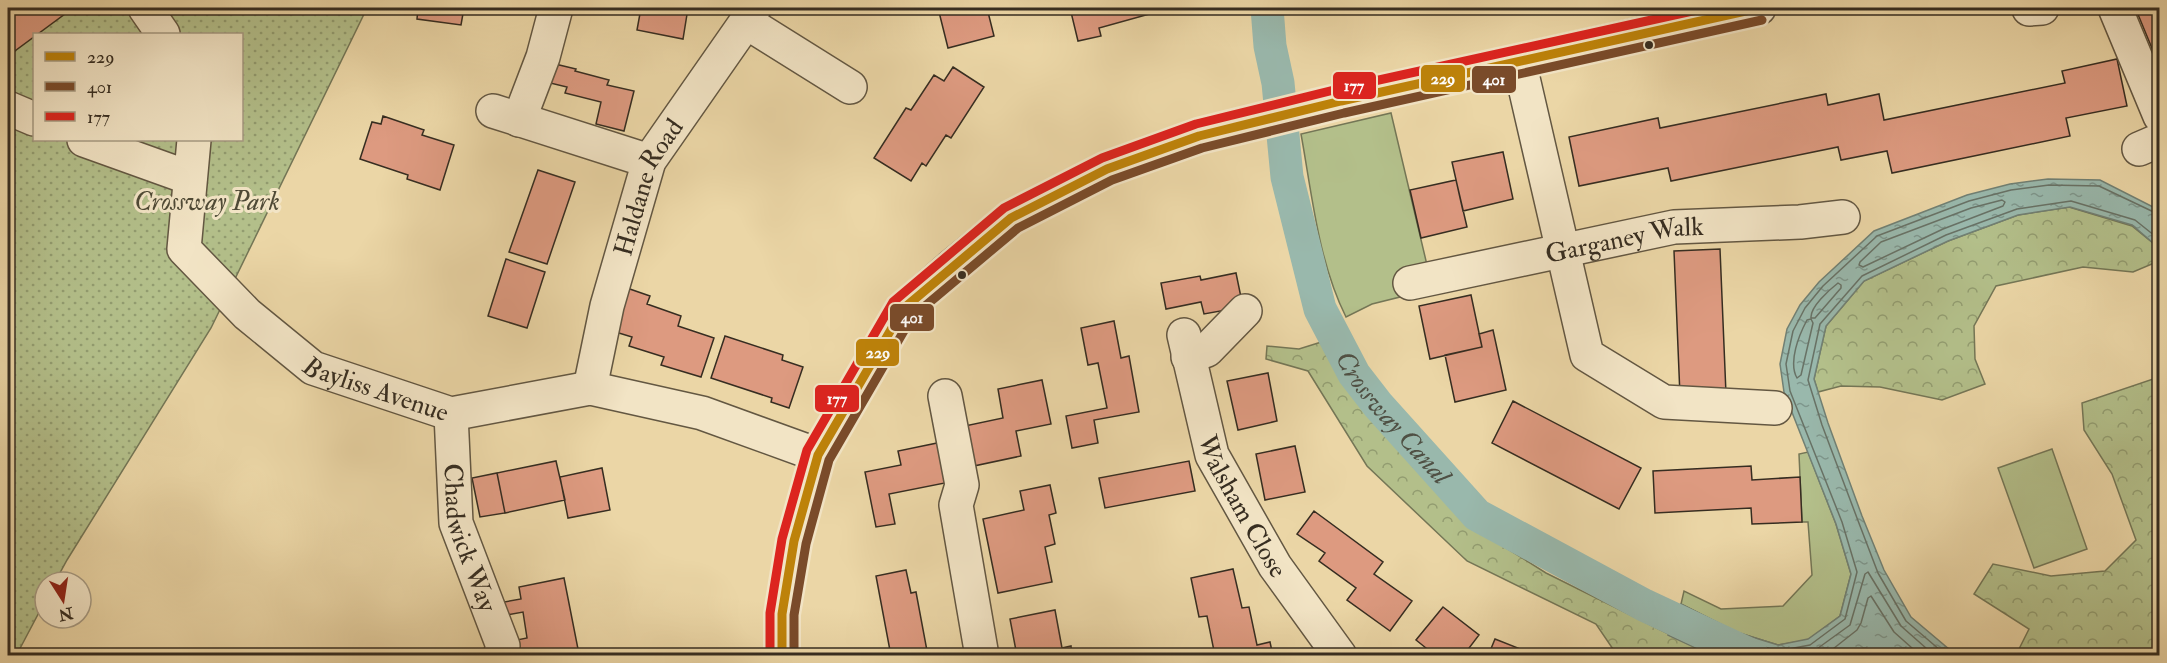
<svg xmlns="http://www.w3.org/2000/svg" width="2167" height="663" viewBox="0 0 2167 663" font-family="'IM FELL Double Pica',serif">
	<defs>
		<pattern id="forest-crowns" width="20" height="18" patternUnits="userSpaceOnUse" patternTransform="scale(1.5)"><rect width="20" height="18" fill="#b3bf8a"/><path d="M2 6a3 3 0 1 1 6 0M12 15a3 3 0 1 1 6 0" fill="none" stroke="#929c70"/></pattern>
		<pattern id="park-dots" width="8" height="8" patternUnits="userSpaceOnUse" patternTransform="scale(1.5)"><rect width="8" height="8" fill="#b3bf8a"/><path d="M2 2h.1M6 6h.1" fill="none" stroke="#929c70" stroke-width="1.8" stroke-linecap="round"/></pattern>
		<pattern id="water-ripples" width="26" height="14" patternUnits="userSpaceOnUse" patternTransform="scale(1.5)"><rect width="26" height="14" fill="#99b8ac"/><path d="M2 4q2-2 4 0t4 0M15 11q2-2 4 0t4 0" fill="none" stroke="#7e968c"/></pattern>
	</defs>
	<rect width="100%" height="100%" fill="#ebd6a6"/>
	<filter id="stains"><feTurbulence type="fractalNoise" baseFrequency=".00333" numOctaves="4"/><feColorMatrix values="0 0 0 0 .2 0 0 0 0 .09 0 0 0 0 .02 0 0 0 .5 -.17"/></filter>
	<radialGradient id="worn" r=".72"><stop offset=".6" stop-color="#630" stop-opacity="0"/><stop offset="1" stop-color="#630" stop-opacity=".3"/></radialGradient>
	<path fill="#b3bf8a" stroke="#747656" stroke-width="1.5" d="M1391,113l36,152 -23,31 -32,8 -26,13c-28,-56 -34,-123 -45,-183z
		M2052,449l35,100 -53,19 -36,-100z
		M1808,452l28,72 15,50 -11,42 -32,24 -30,5 -42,-13 -55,-28 3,-13 37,18 62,-3 29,-31 -4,-53h-6l-3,-68z"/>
	<path fill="url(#forest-crowns)" stroke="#747656" stroke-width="1.5" d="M2069,207l63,19 27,22v13l-26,11 -50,-5 -87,19 -22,40 1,33 10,25 -43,16 -62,-13 -39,-1 -23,6 -4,-13 12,-53 38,-45 84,-40 70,-26z
		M1331,339l31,65 101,117 83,52 165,82h-94l-21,-31 -129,-63 -100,-95 -59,-95 -42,-12 1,-13 32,3z
		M2159,377v278h-143l13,-26 -55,-35 19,-30 58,12 54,-5 31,-31 -24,-66 -28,-44 -2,-27z"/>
	<path fill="url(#park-dots)" stroke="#747656" stroke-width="1.5" fill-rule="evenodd" d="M8,8h359l-156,320 -144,232 -12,22h-10v19l-29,55 -8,-1zM34,34h208v106h-208z"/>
	<path fill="url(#water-ripples)" stroke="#718074" stroke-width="1.5" d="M2048,179l52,1 59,30v38l-27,-23 -62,-18 -52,8 -70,26 -84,40 -38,45 -12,53 14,44 34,93 22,54 27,47 45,38h-245l-43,-20 13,-31 55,28 42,13 30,-6 32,-23 11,-42 -15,-50 -52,-132 -4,-28 7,-35 13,-24 19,-23 55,-51 93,-36 43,-11z"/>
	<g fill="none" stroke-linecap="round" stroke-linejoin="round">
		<path stroke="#687266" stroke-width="1.5" d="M2002,200l3,2 -2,4 -60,23 -80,38 -4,-2 1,-3 21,-20 90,-34z
			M1838,283l3,2v3l-26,30h-4c-1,-11 18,-28 27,-35z
			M1811,319l2,4 -12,52 -4,3c-9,-16 2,-43 10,-58z
			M1711,656l-3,-8 -31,-16 7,-18 50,24 44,13 32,-6 35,-26 12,-47 -15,-50 -52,-131 -4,-27 7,-33 12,-23 18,-22 54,-50 92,-35 42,-11 38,-5 50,1 61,29
			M1719,656l-2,-9 -5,-7 2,-4 18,9 34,11
			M1796,656l18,-5 36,-26 15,-51 3,-2 33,54 34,30
			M1824,656l33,-26 4,-7 7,-25 3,-2 23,36 27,24
			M1947,656l-41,-35 -28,-48 -21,-55 -35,-93 -14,-45 12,-56 42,-48 84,-41 71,-26 54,-8 64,19 25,20"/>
		<path stroke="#99b8ac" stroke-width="33" id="s1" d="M1267,8l3,38 8,37 9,94 33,132 34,65 24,31 99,110 167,90 109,51"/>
	</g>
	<path fill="#dd9a80" stroke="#362d21" stroke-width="1.5" d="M8,8h65l-65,48z
		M418,8h46l-3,17 -44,-6z
		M641,8h47l-5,31 -46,-9z
		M938,8h49l7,28 -46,12z
		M1070,8h101l-72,20 2,8 -23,5z
		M2146,8h14v48l-4,2 -19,-46z
		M2117,59l10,47 -61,12 4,18 -178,37 -5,-22 -46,9 -3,-13 -167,34 -3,-13 -89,18 -10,-49 89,-19 2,10 166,-34 2,11 51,-11 5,26 181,-37 -3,-12z
		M551,63l25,6 -1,2 34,9 -2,5 27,6 -10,40 -28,-7 5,-22 -36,-9 2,-6 -21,-5z
		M953,67l31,20 -33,51 -5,-3 -20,31 -4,-3 -11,18 -37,-23 32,-50 5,2 23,-35 10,6z
		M383,116l41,14 -2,5 32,10 -14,45 -33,-11 1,-4 -48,-16 12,-37 9,2z
		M1503,152l10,47 -50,12 -11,-49z
		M538,170l37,12 -28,82 -38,-12z
		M1456,180l11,47 -46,11 -11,-48z
		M1720,249l6,145 -46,2 -6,-145z
		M506,259l39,13 -18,56 -39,-12z
		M1236,273l7,34 -39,7 -3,-12 -35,7 -5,-26 39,-7 1,4z
		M624,287l26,9 -3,8 34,12 -3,10 36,12 -13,39 -40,-12 3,-8 -35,-11 3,-9 -23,-7z
		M1471,295l11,52 -52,12 -11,-53z
		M1114,321l7,37 8,-2 10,56 -45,8 4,23 -26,5 -6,-32 41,-8 -9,-45 -10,2 -7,-37z
		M1493,330l13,60 -51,12 -10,-47 37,-8 -3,-13z
		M725,336l58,19 -1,5 21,7 -14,41 -18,-6 1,-4 -61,-20z
		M1268,373l9,48 -39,9 -11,-49z
		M1042,380l9,44 -35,7 5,25 -52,11 -9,-40 43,-9 -5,-29z
		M1513,401l128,67 -22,41 -127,-66z
		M947,441l8,40 -66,13 6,30 -19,3 -11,-55 36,-7 -3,-14z
		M1295,446l10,46 -40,8 -9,-46z
		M556,461l9,39 -60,13 -8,-40z
		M1189,461l6,30 -90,17 -6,-30z
		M1751,466l1,14 48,-3 2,45 -50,2 -1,-16 -96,5 -2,-42z
		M602,468l8,42 -42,8 -8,-41z
		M497,473l8,40 -25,4 -8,-39z
		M1050,485l6,28 -7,2 6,29 -10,3 7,35 -54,11 -15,-74 41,-9 -4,-19z
		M1314,511l69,51 -9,12 38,27 -22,30 -43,-31 9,-12 -37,-27 6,-8 -28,-19z
		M1233,569l9,39 7,-1 8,38 13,-3 3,14h-58l-8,-40 -8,1 -8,-39z
		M906,570l5,23 5,-1 12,64h-37l-15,-80z
		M564,578l15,76 -51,2 -1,-6 -12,3 -3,-12 15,-3 -4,-26 -17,3 -2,-13 17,-3 -2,-12z
		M1443,607l36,28 -16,21h-27l-20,-16z
		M1055,610l7,38 9,-2 1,10h-55l-7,-37z
		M1495,639l43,17h-50z"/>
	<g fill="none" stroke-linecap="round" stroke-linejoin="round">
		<g stroke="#635742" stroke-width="36">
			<g id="minor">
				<path d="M145,8l18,26"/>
				<path d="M2115,8l45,108"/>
				<path d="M2029,9l13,-1"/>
				<path d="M746,22l104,65"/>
				<path d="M1519,61l68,294 77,47 111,6"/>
				<path d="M8,108l26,11"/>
				<path d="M493,111l156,50"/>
				<path d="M519,120l24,-63 13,-49"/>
				<path d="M84,140l106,38"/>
				<path id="s2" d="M194,140l-10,109 63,65 66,54 138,46 139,-26 112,25 116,42"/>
				<path d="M2139,149l21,-9"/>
				<path id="s3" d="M1410,283l264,-56 126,-5 43,-5"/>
				<path id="s4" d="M1184,335l28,120 63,111 65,90"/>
				<path d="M1188,357l19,-7 38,-39"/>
				<path id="s5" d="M590,388l17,-82 42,-145 97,-139 8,-14"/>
				<path d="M945,396l17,89 -6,20 26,151"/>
				<path id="s6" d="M451,414l5,109 47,123 -3,10"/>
				<path d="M782,656v-42l12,-73 24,-86 85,-146 47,-41 61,-50 96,-49 92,-33 142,-35 418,-93"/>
			</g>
		</g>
		<use href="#minor" stroke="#f2e4c5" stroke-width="33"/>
		<g stroke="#f2e4c5" stroke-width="14">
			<path id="bus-1" d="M782,656v-42l12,-73 24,-86 85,-146 108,-91 96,-49 92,-33 142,-35 418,-93"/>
		</g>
		<g stroke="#f2e4c5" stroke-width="14">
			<path id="bus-2" d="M794,656v-41l12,-71 23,-84 83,-143 106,-89 94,-48 90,-32 142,-35 418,-93"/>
		</g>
		<g stroke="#f2e4c5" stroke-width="14">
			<path id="bus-3" d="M770,656v-43l12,-74 25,-89 86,-148 111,-94 98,-50 94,-34 142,-35 368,-81"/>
		</g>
		<use href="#bus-1" stroke="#bd820a" stroke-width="9"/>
		<use href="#bus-2" stroke="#7a4b2a" stroke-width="9"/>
		<use href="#bus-3" stroke="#dc241f" stroke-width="9"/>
	</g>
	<g fill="#362d21" stroke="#f2e4c5" stroke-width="2">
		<circle cx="1649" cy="45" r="5"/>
		<circle cx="962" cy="275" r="5"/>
	</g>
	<g text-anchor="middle" stroke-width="6" stroke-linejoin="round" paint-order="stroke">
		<g font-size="26" fill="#362d21" stroke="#f2e4c5">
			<text dy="9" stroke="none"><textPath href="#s5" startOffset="210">Haldane Road</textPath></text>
			<text dy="9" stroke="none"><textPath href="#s3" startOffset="219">Garganey Walk</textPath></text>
			<text dy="9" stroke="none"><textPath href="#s2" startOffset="352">Bayliss Avenue</textPath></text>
			<text dy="9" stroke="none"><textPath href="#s4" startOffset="182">Walsham Close</textPath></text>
			<text dy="9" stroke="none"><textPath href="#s6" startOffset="126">Chadwick Way</textPath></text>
		</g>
		<g font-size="26" font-style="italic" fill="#4f4a36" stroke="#f2e4c5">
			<text x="207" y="210">Crossway Park</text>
		</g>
		<g font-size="27" font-style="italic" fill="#4f5044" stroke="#f2e4c5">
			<text dy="9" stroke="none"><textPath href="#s1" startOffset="438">Crossway Canal</textPath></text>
		</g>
	</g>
	<g stroke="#f2e4c5" stroke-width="2">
		<rect x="1420" y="64" width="46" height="29" rx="6" fill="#bd820a"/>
		<rect x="1471" y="65" width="46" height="29" rx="6" fill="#7a4b2a"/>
		<rect x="1332" y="71" width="45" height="29" rx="6" fill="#dc241f"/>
		<rect x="889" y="303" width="46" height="29" rx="6" fill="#7a4b2a"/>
		<rect x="855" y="338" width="45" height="29" rx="6" fill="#bd820a"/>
		<rect x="814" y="384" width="46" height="29" rx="6" fill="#dc241f"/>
	</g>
	<g font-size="16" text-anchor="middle" font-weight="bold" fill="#fff">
		<text x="1443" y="84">229</text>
		<text x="1494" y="85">401</text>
		<text x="1354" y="91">177</text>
		<text x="912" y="323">401</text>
		<text x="878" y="358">229</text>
		<text x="837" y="404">177</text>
	</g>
	<rect width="2167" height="663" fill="none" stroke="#ebd6a6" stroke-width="30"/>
	<rect x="9" y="9" width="2149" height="645" fill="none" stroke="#362d21" stroke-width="3"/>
	<rect x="15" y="15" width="2137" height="633" fill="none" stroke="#362d21" stroke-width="1.5"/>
	<rect x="33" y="33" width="210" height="108" fill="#f2e4c5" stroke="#a79b83" stroke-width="1.5"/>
	<rect x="45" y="52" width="30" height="9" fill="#bd820a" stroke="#a79b83" stroke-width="1.5"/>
	<text x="87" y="63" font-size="18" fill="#362d21">229</text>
	<rect x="45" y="82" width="30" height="9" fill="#7a4b2a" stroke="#a79b83" stroke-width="1.5"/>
	<text x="87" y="93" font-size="18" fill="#362d21">401</text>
	<rect x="45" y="112" width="30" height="9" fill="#dc241f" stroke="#a79b83" stroke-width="1.5"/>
	<text x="87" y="123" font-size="18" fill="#362d21">177</text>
	<g transform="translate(63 600) rotate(168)"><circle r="28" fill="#f2e4c5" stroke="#a79b83" stroke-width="1.5"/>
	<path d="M0-4.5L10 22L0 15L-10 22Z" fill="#8f2418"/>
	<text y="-9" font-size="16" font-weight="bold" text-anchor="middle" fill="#362d21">N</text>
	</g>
	<rect width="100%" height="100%" filter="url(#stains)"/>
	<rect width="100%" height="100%" fill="url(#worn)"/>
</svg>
